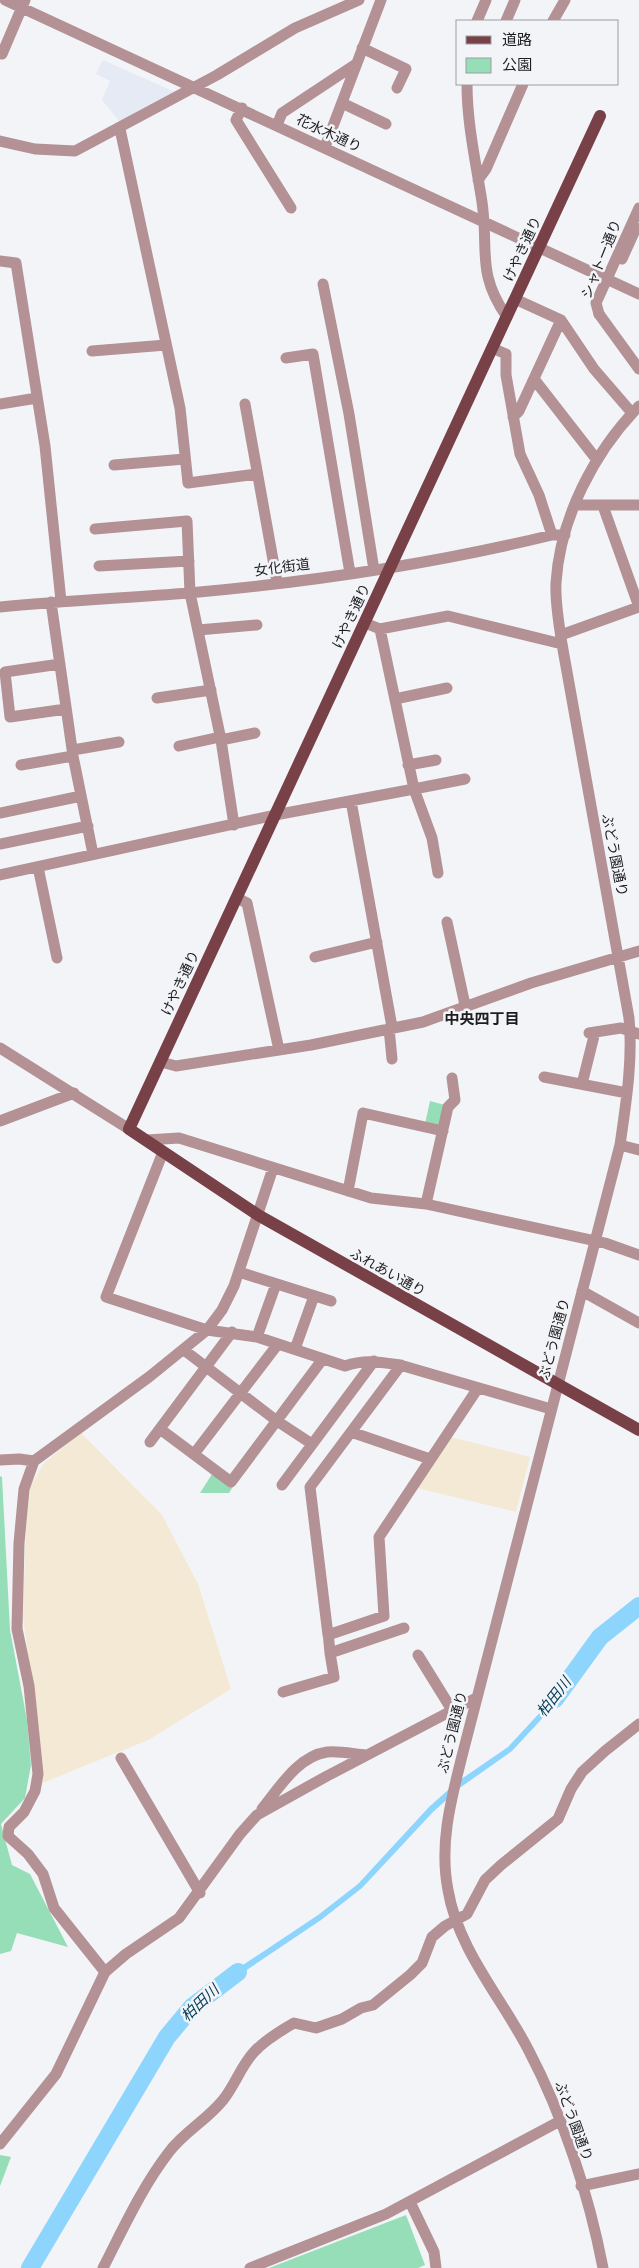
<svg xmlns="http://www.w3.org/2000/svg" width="639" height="2268" viewBox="0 0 639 2268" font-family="'PT Sans Narrow','Noto Sans JP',sans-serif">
	<rect width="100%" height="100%" fill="#f2f4f8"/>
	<path fill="#e5eaf5" d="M103,60l74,33 -56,30 -19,-23 8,-19 -14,-7z"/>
	<path fill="#f4e9d4" d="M81,1433l81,82 36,69 33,105 -83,51 -108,44 -2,-53 -15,-114 4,-125 17,-29z
		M450,1437l80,20 -14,55 -99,-24z"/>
	<path fill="#96deb7" d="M430,1101l15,4 -5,21 -15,-2z
		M214,1471l20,14 -5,8h-29z
		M0,1476l2,1 8,153 17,90 4,45 -6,33 -24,26 11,41 18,9 38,73 -51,-14 -6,18 -11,3z
		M0,2155l11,2 -11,29z
		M406,2215l19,50 -7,3h-149z"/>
	<path fill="#8dd5fd" d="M567,1679l4,3 -21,28 -38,41 -51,36 -28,25 -71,76 -41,32 -101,68 -4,-5 102,-68 40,-31 71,-77 28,-25 51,-35 37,-40z"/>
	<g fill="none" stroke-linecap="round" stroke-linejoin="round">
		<path stroke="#8dd5fd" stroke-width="18" d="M555,1699l45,-62 39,-31
			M30,2268l137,-231 25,-30 46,-35"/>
		<path stroke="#b39194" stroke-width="11" d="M5,0l634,294
			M477,21l9,-21
			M506,21l9,-21
			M553,21l12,-21
			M362,48l44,21 -9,19
			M0,53l2,1 23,-54
			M467,84c0,40 9,79 15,118 7,48 -6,71 25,115
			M342,103l44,21
			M242,108l-6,12 55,88
			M277,125l5,-12 74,-49
			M120,129l60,279 8,75 69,-9
			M0,141l35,8 40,2 142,-76 78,-47 64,-28
			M325,147l56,-147
			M478,180l8,-11 37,-85
			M622,259l14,-31 3,1
			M0,261l16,2 29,183 16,155
			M323,284l26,130 25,156
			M515,299l46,21 33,49 38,44
			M599,314l40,55
			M492,348l14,6v21l14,79 19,41 13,40
			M92,351l74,-6
			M286,358l27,-4 37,219
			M534,379l63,81
			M0,404l37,-6
			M245,404l32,178
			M513,417l6,-6 42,-91
			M114,465l71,-6
			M575,505h64
			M603,506l36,101
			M95,529l92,-8 3,72 31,147 13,85
			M99,566l90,-5
			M51,602l22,154 20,98
			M0,607c63,-6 126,-9 189,-14 122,-11 244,-29 363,-58h13
			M365,623l15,6 68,-13 114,28
			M198,630l59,-5
			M561,635l78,-28
			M60,664l-55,8 5,45 56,-8
			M157,698l54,-8
			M395,699l52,-11
			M221,740l34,-7
			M179,746l41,-9
			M73,750l46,-8
			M21,765l52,-9
			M408,765l28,-5
			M351,801l41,226
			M0,813l81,-17
			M0,844l88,-18
			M38,867l19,91
			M438,873l-6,-35 -18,-49 51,-10
			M0,875l275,-60 139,-26 -34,-160
			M237,898l10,5 32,147
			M447,922l18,83
			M315,957l62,-15
			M389,1028l3,31
			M589,1033l32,-5 18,6
			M0,1048l129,81
			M161,1062l15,4 135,-21 112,-23 108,-39 108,-32
			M544,1077l83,16
			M582,1084l13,-52
			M0,1121l74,-28
			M147,1140l32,-2 192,60 55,6 179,39 34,12
			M620,1145l19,5
			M163,1152l-57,145 101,33 50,7 88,29c19,-7 35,-4 55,-1l151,44
			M348,1191l15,-78 80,18
			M426,1204l22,-97 7,-7 -3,-22
			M239,1272l92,29
			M582,1291l57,32
			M257,1337l19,-53
			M295,1349l19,-53
			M184,1350l93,71 35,23
			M401,1365l-91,122 18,148 56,-19 -5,-79 99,-149
			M160,1429l71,53 91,-122
			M351,1432l79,27
			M150,1442l82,-110
			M194,1454l84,-110
			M0,1460l19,-1 15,2 115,-84 58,-47 15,-20 12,-24 39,-118
			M34,1461l-10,28 -5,54 -2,86 12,57 9,88 -3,17 -11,21 -15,15 -1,9 20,18 15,20 11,34 51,64
			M282,1485l92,-124
			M328,1632l2,21 74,-25
			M418,1655l34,55
			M283,1692l51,-15 -4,-24
			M121,1758l79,135
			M262,1809c17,-21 36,-53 65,-57 13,-1 27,2 39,3
			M0,2144l56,-70 49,-102 21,-18 53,-36 61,-84 17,-19 70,-39 149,-78
			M581,2186l58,-12
			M410,2202l24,50 2,16
			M103,2268c20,-39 39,-81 66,-116 15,-20 38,-32 54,-52 12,-15 18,-34 31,-48 11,-12 26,-21 40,-29l22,5 26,-9 19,-11 12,-3 37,-30 12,-12 10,-26 13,-11 22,-12 18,-34 16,-15 57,-46 13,-30 11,-17 23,-21 34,-27
			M250,2268l136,-54 174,-93
			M603,2268c-14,-73 -40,-152 -74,-217 -27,-53 -71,-101 -81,-161 -9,-46 3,-90 14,-134l158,-611c6,-42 13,-85 9,-127l-67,-374c-3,-20 -7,-41 -6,-61 4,-65 38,-131 83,-177"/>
		<path stroke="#784148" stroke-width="12" d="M600,116l-471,1013 129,86 381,215"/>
		<path stroke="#b39194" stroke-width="11" d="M599,314l-3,-11 43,-95"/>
	</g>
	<g text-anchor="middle" stroke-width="5" stroke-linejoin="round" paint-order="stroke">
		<g font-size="14" fill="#1d1d1f" stroke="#f2f4f8">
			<text transform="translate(329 133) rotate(25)" y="5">花水木通り</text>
			<text transform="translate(522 249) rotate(-65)" y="5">けやき通り</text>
			<text transform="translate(601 259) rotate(-68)" y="5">シャトー通り</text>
			<text transform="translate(282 567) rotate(-7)" y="5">女化街道</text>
			<text transform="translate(351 616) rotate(-65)" y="5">けやき通り</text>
			<text transform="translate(615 855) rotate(79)" y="5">ぶどう園通り</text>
			<text transform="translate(180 983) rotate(-65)" y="5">けやき通り</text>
			<text transform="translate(388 1272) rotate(29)" y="5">ふれあい通り</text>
			<text transform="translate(554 1339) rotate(-75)" y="5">ぶどう園通り</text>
			<text transform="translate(452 1732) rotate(-76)" y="5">ぶどう園通り</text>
			<text transform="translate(574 2121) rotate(70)" y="5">ぶどう園通り</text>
		</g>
		<g font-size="15" font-weight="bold" fill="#1d1d1f" stroke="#f2f4f8">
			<text x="482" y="1024">中央四丁目</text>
		</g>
		<g font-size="15" font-style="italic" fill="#003d57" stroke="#f2f4f8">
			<text transform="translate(554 1697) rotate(-52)" y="5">柏田川</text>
			<text transform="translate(200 2003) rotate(-43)" y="5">柏田川</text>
		</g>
	</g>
	<rect x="456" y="20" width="162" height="65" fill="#f2f4f8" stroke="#9d9ea1"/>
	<rect x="466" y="36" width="25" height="8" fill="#784148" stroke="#9d9ea1"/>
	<text x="502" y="45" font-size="15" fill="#1d1d1f">道路</text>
	<rect x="466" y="58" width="25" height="15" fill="#96deb7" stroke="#9d9ea1"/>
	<text x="502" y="70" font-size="15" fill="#1d1d1f">公園</text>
</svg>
